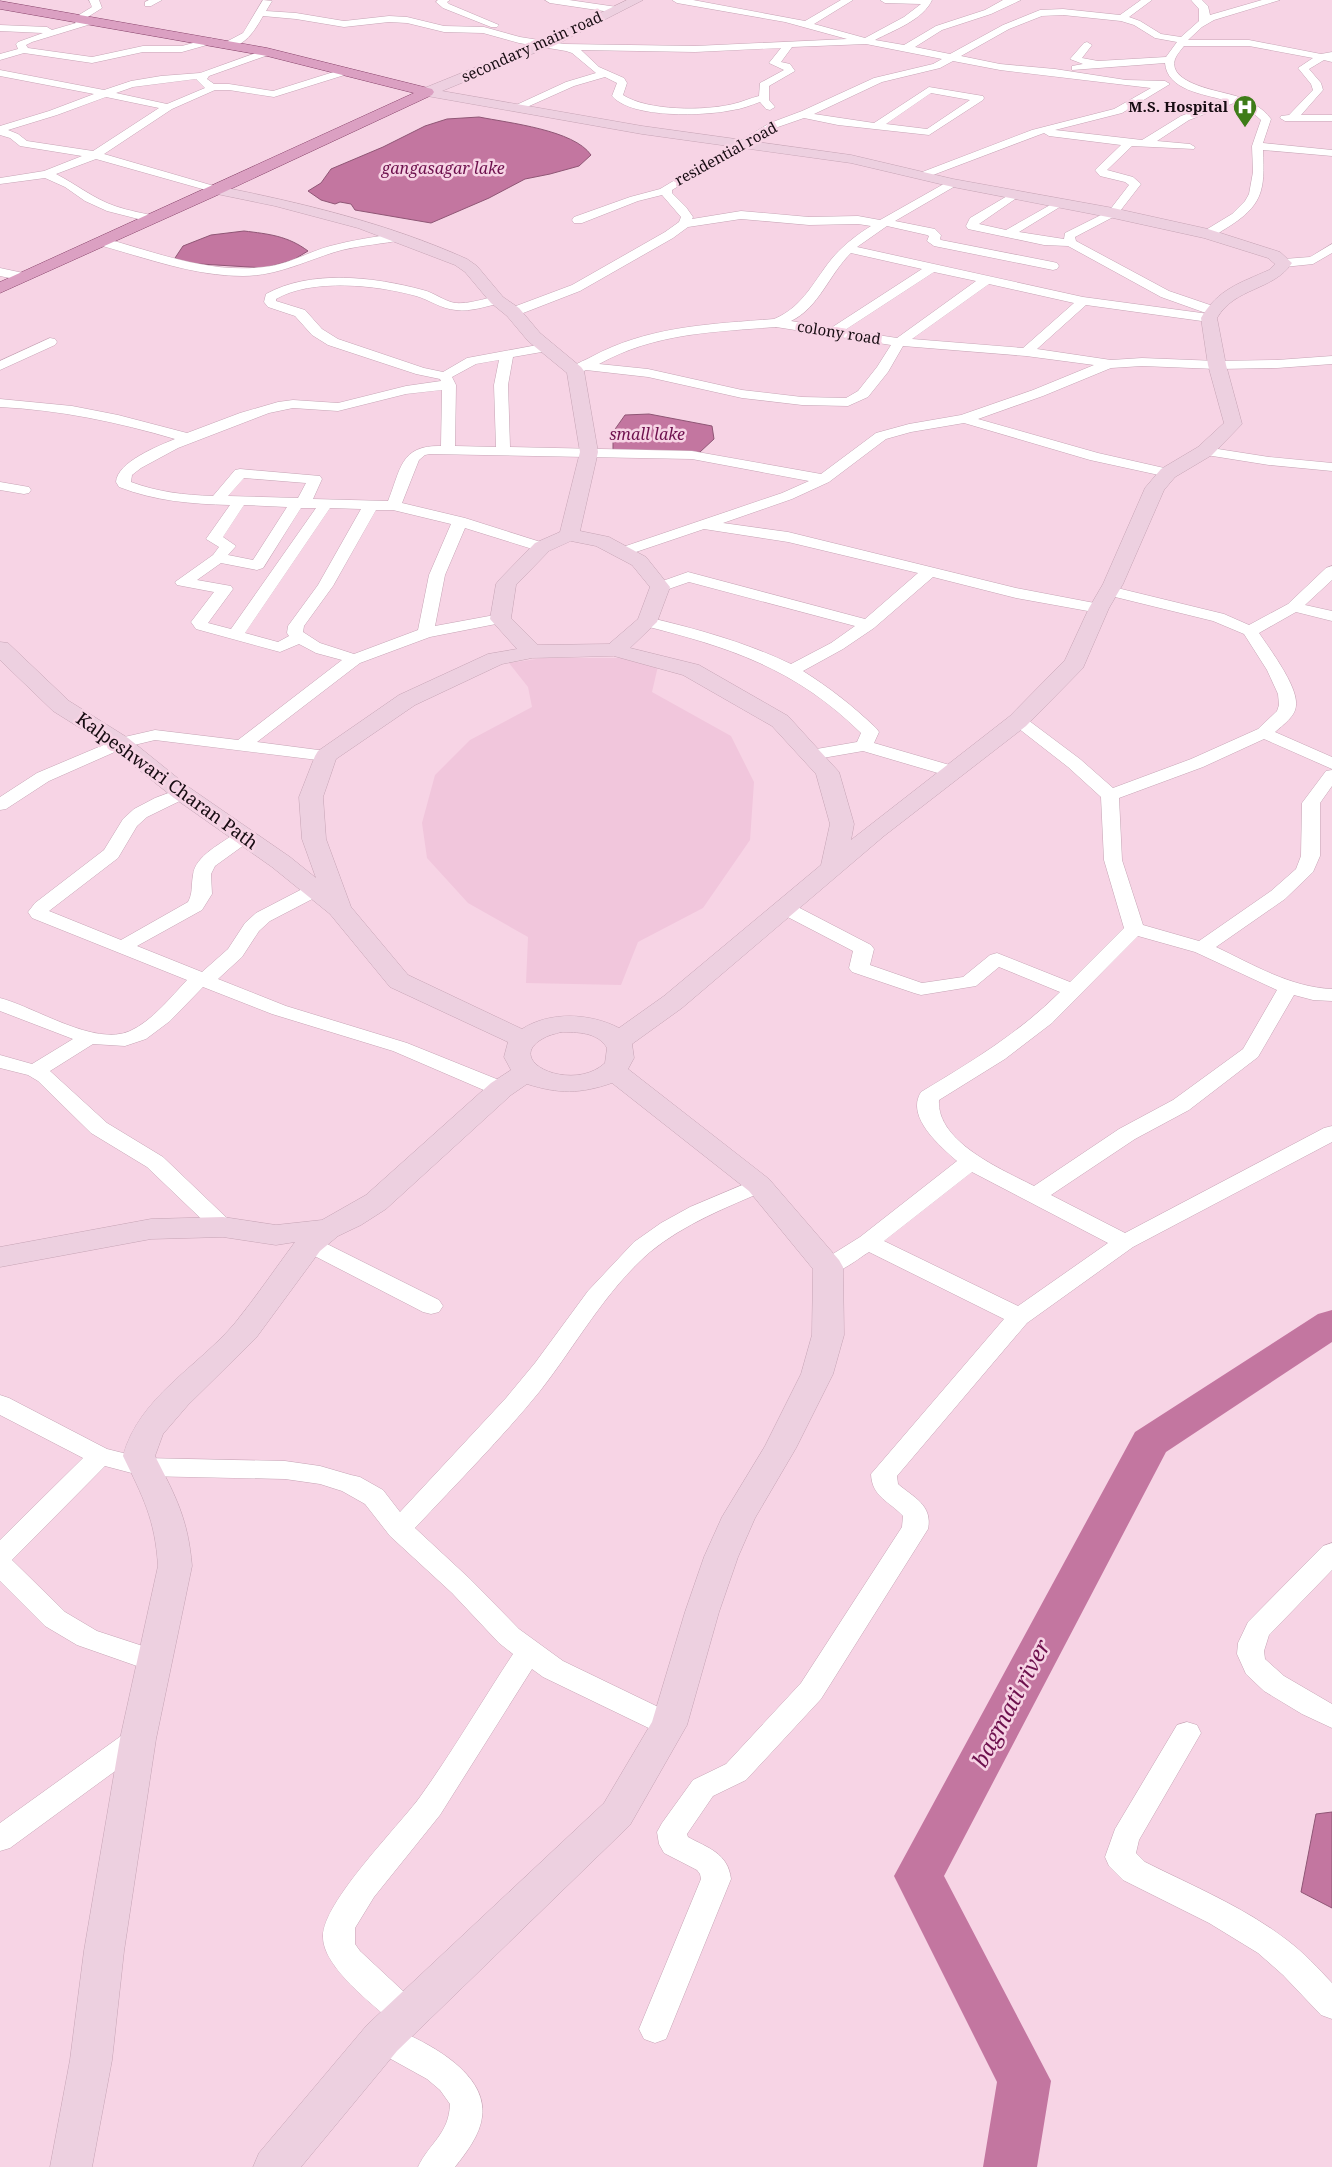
<svg xmlns="http://www.w3.org/2000/svg" width="1332" height="2167" viewBox="0 0 1332 2167" font-family="'Noto Serif',serif">
	<rect width="100%" height="100%" fill="#f7d4e5"/>
	<path fill="#f1c6dc" d="M543,658h80l35,8 -6,26 79,44 23,46 -4,58 -47,68 -65,34 -17,43 -95,-2 2,-46 -60,-34 -41,-45 -5,-35 13,-48 35,-35 62,-33 -4,-20 -19,-24z"/>
	<path fill="#c376a0" stroke="#8f5675" d="M479,117c30,6 95,13 112,38l-12,11 -29,8 -25,5 -36,19 -58,25 -76,-13 -4,-6 -11,-2 -5,2 -14,-4 -13,-9 13,-8 10,-14 52,-22 42,-21 22,-7z
		M244,231c25,3 44,5 64,20l-15,9 -28,8 -81,-5 -9,-5 8,-12 28,-11z
		M649,414l63,12 2,13 -14,13 -26,3 -61,-4v-19l12,-17z
		M1332,1812v96l-31,-16 15,-78z"/>
	<g fill="none" stroke-linecap="round" stroke-linejoin="round">
		<path fill="#c376a0" fill-rule="evenodd" d="M1332,1310v32l-166,110 -222,424 107,205 -14,86h-54l14,-85 -103,-206 241,-444 183,-118z"/>
		<g stroke="#c6a4b5" stroke-width="1">
			<path id="street" d="M89,0h10l3,8 -19,12h8v4l-59,18 -6,3 2,3 64,9 51,-11h39l29,-8 5,3 -2,2 -32,9h-39l-51,11 -68,-10 -24,7v-6l18,-5 -2,-5 2,-2 25,-9 -43,-2v-6l47,2 5,3 24,-7 -4,-3 2,-2 18,-11z
				M149,0h13l-11,6h-6v-4z
				M263,0l9,1 -6,10 30,2 48,8 45,-5 18,1 37,9 40,1 36,10 44,7 131,2 152,-7 -62,-17 -108,-19 -5,-3h21l112,21 36,-21h12l-39,24 51,14 39,-21 17,-13 -36,-1 -5,-3h52c-9,20 -38,30 -57,40l29,5 32,-19 49,-16 18,-10h18l-30,14 -49,16 -27,17 35,7 53,-29 37,-15 23,-1 57,6 21,-15h11l-23,17 11,4 21,13 20,3 18,-16v-12l-8,-9h11l6,6 2,9 52,-15h18l-66,20 -12,7 -14,13h61l72,14 11,-2v10l-8,-2 -15,9 12,14 2,7 -22,25h31v6h-47l-5,-3 1,-2 8,-1 24,-25 -2,-6 -13,-16 15,-10 -64,-12h-65c-3,4 -7,8 -9,13 -8,25 46,32 61,37 13,4 27,12 35,23l-8,24 69,7v6l-69,-6c2,41 0,56 -38,79 -7,4 -13,10 -21,8l-2,-3 2,-3 28,-17 13,-13 4,-7 4,-22 -1,-26 9,-26 -8,-7 -19,-10 -45,17 -32,21 33,3 5,3 -1,2 -62,-3 -25,24 26,7 8,7 -24,31 -42,22 1,4 93,50 44,15 1,3 -1,3h-10l-42,-15 -93,-51 -24,-1 -76,-16 -2,-3 4,-8 44,-26 4,1 2,2 -2,2 -39,27 27,6 53,-30 6,3 -2,2 -44,27 45,7 1,-6 44,-22 20,-26 -4,-3 -25,-6 -5,-6 26,-25 -72,-9 -5,-3 -119,45h-8l-2,-2 2,-2 115,-44 82,-21 37,-21 -151,-18 -47,-9 -13,7 -58,14 -68,32 60,9 55,-36 54,9 1,2 -1,2 -54,35 -91,-10 -34,-7 -26,9 -106,63v3l14,14 7,10 -1,2 49,-8 68,6 49,-1 22,4 69,-39h8l2,2 -2,2 -62,36 40,8 6,6 -1,4 1,1 112,22 4,1 2,3 -2,3 -4,1 -119,-24 -7,-5 2,-5 -2,-1 -40,-9 -30,21 226,50 126,17 6,4 -6,4 -123,-17 -49,44 74,11 31,-2 75,3 60,-1 55,-4v8l-55,4 -60,1 -75,-3 -31,2 -68,28 -65,23 120,34 75,17 2,3 -2,3 -5,1 -78,-17 -126,-37 -53,9 -25,7 -57,43 -37,17 -69,24 65,9 228,56 89,17 2,3 -2,3 -6,2 -83,-15 -83,-21 -59,51 -31,21 -40,22c27,17 50,35 73,57l3,4 -5,11 86,25 3,4 -3,4 -6,1 -6,-1 -85,-25 -52,9 -6,-1 -3,-4 3,-4 52,-9 4,-9c-66,-65 -132,-86 -220,-108l-2,-3 2,-3 6,-2c50,12 98,25 144,47l40,-21 24,-17 -166,-44 -29,10 -6,-2 -2,-3 2,-3 34,-12 177,47 53,-46 -130,-31 -84,-13 -77,26h-10l-3,-3 3,-3 165,-56 27,-12 -117,-22 -262,-5 -5,1 -6,5 -17,43 63,15 82,26 3,3 -3,3 -5,2 -77,-24 -20,47 -10,51 65,-12 6,2 2,3 -2,3 -76,15 -70,26 -103,79 69,9 6,1 3,4 -3,4 -6,1 -171,-21 -29,7 -77,34 -43,28 -6,1v-13l37,-24 83,-35 35,-8 83,10 104,-80 -26,-7 -17,-9 -19,8 -84,-23 -5,-7 23,-30 -37,-7 -2,-3 38,-27 6,-8 -13,-8 24,-34c-39,-1 -75,-4 -111,-18l-3,-5c1,-20 42,-36 59,-43 -58,-17 -115,-29 -175,-32v-8l72,7 46,9 69,18 53,-20 38,-11 15,-2 45,3 68,-17 35,-5 -1,-2 -24,-5 -88,-29 -16,-10 -17,-19 -27,-9 -4,-5 2,-8c45,-25 109,-17 157,-4 12,3 21,11 32,13 14,1 28,-4 42,-7l4,1 2,3 -2,3c-14,3 -30,9 -45,7 -15,-1 -26,-10 -40,-14 -39,-11 -104,-18 -140,3v2l29,9 17,19 16,10 86,29 19,4 24,-14 81,-15 5,1 2,3 -2,3 -40,7 -5,28 2,62 182,4 129,23 55,-41 33,-9 52,-9 72,-25 61,-25 -68,-9 -123,-10 -15,26 -20,25 -20,9 -46,-1 -60,-7 -94,-21 -62,-7 -11,5 -7,-4c5,-7 16,-10 23,-14 57,-31 120,-33 183,-38 31,-13 40,-40 61,-64 10,-11 23,-21 36,-29l-13,-2 -49,1 -68,-6 -53,8 -15,11 -93,53 -62,24h-10l-1,-3 1,-3 64,-24 93,-53 14,-10 2,-5 -19,-22 -24,6 -56,22h-8l-2,-3 2,-3 56,-20 30,-8 110,-66 32,-12 72,-33 59,-14 9,-5 -76,-15 -74,3 -11,15 9,2 5,7 -26,15v14l6,7 -5,3 -4,-1 -6,-7c-9,3 -18,7 -27,8 -28,6 -101,9 -121,-14l5,-13 -12,-6 -31,9 -56,25 -4,-1 -1,-2 1,-2 52,-24 30,-9 -24,-20 -6,-2 -47,-8 -36,-10 -39,-1 -37,-9 -18,-1 -45,5 -48,-8 -33,-3c-8,14 -19,33 -37,30v-4l17,-9zM1063,15l58,6 13,4 21,13 22,4 -11,15 -68,4 -16,-3 10,-13 -5,-3 -3,1 -14,16 13,5 -11,2v4l93,-7c2,27 38,31 59,37l-43,16 -39,24 -87,-10 67,-17 48,-29 -5,-3 -39,-1 -71,-11 -55,-5 -39,-8 48,-27 33,-13zM781,48l-12,15 15,7 -24,13 -1,13c-9,2 -17,6 -26,8 -29,7 -85,7 -110,-9l4,-12 -3,-5 -25,-11 -18,-17 114,2zM931,93l39,7 -43,29 -41,-5zM851,253l71,16 -91,59 -40,-7c28,-13 38,-47 60,-68zM934,272l42,9 -79,57 -52,-8zM989,284l85,19 -51,45 -111,-9zM776,327l115,18 -14,22 -19,24 -12,7 -44,-1 -60,-7 -94,-21 -49,-5c56,-31 114,-32 177,-37zM499,360l-5,25 2,62 -41,-1 1,-61 -4,-8 24,-13zM442,390l-1,56c-41,-1 -40,23 -53,55l-75,-2 9,-20 -2,-3 -80,-7 -5,1 -22,26c-29,-1 -55,-4 -82,-14l1,-7 9,-7 37,-20 91,-35 24,-5 45,3 68,-17zM244,478l62,5 -8,15 -70,-2zM244,505l43,2 -34,53 -25,-5 8,-9 -13,-9zM301,508h15l-85,121 -23,-6 25,-34 -2,-3 -34,-6 24,-17 36,7 6,-2zM330,508l31,1 -43,76 -30,41 -1,7 2,3 -11,6 -33,-9zM376,510h17l58,14 -22,51 -11,55 -64,24 -34,-11 -17,-11 1,-6 29,-40z
				M438,0h12l-3,2 2,2 50,21 -2,2h-6l-48,-19 -7,-6z
				M545,0h24l48,7 5,3 -5,3 -67,-10z
				M267,49l4,1v4l-62,22 -2,3 7,5h15l44,7 70,-22 4,-1 5,3 -1,2 -77,24 -45,-7h-14l-43,19 -68,45 117,34 2,2 -2,2h-8l-117,-33 -40,15c20,10 38,25 59,32 14,5 29,7 43,11l2,2 -2,2 -4,2 -47,-12 -22,-10 -20,-14 -20,-9 -45,6v-6l44,-7 38,-15 -62,-10 -10,-8 -10,-3v-9l49,-15 45,-17 -94,-18v-6l104,20 27,-9 30,-5 39,-3zM196,79l9,9 -38,16 -51,-11 17,-6zM106,97l53,11 -66,43 -66,-10 -9,-7 -10,-4 49,-15z
				M398,233l4,1 2,3 -2,3c-19,4 -40,5 -60,10 -33,9 -63,26 -99,26 -49,0 -97,-18 -144,-31l-2,-3 6,-4c53,14 105,36 161,29 23,-2 44,-15 66,-21 22,-6 45,-9 68,-13z
				M1332,244v9l-19,11 -29,3 -6,-4 6,-4 26,-2z
				M0,268l28,6 2,3 -6,4 -24,-5z
				M50,338l5,1 2,3 -2,3 -55,25v-9z
				M1205,447l64,10 63,6v8l-63,-6 -69,-11 -2,-3 2,-3z
				M0,482l29,5 2,3 -2,3 -5,1 -24,-4z
				M1332,566v14l-27,25 27,6v10l-36,-9 -37,21c10,15 39,53 37,72 0,11 -13,20 -21,27l57,25v12l-68,-30 -61,28 -84,31 3,62 21,65 56,16 72,-50 25,-22 5,-13 1,-53 24,-32 6,-1v16l-12,17v53l-7,16 -28,27 -69,48c38,18 74,40 116,42v12l-19,-1 -19,-5 -36,62 -69,53 -54,29 -84,56 74,38 199,-105 8,-2v16l-199,105 -106,76 -130,153 1,8c15,13 35,21 30,45l-107,170 -75,81 -33,16 -26,38 1,3c20,11 40,16 43,42l-65,160 -11,4 -11,-4 -5,-10 62,-150 -1,-5 -3,-4 -33,-17 -5,-9 -2,-12 5,-9 31,-43 33,-16 75,-81 101,-156 1,-11c-14,-15 -31,-19 -32,-42l133,-155 -135,-67c-15,9 -31,25 -49,20l-4,-5 4,-5 40,-25 97,-76c-16,-14 -52,-44 -36,-69 50,-30 98,-59 139,-100l-61,-25 -23,19 -55,9 -7,-2 -62,-21 -3,-4 4,-17 -75,-39 -3,-4 3,-4 7,-2 7,2 79,41 3,4 -4,16 52,18 41,-6 27,-22 7,-2 73,29 54,-54 -20,-68 -3,-63 -33,-30 -59,-46 3,-4 6,-1 6,1 56,42 33,29 78,-29 67,-30 19,-18 2,-6 -1,-11 -11,-24 -23,-36 -31,-13 -110,-27 -2,-3 2,-3 6,-2 115,28 25,11 39,-21 38,-36zM1138,936l57,16 82,38 -34,59 -70,51 -54,29 -85,57c-31,-16 -98,-44 -95,-86l66,-41 47,-36zM972,1172l136,71 -90,63 -134,-65z
				M182,788l6,1 3,4 -3,4 -41,20 -10,9 -19,32 -69,53 72,29 67,-38c5,-9 3,-16 5,-27 2,-20 30,-32 44,-43l7,-2 7,2 2,4 -2,4 -36,26 -4,8 1,20 -10,16 -65,36 65,26 26,-23 17,-26 11,-10 52,-27 7,-2 7,2 3,4 -3,4 -52,27 -11,10 -17,26 -24,22 68,27 121,37 102,41 3,5 -3,5 -8,1 -8,-1 -100,-43 -121,-37 -69,-27 -33,34 -24,18 -21,7 -32,-2 -43,27 57,52 56,34 68,65 3,5 -3,5 -8,2 -8,-2 -68,-65 -56,-34 -53,-52 -10,-6 -28,-7v-13l32,9 41,-25 -73,-28v-13c35,9 95,49 130,33 22,-10 41,-34 57,-51l-155,-62 -4,-6 7,-9 69,-53 19,-31 11,-10 21,-11z
				M759,1178l8,2 3,5 -3,5c-40,17 -83,34 -117,62 -45,39 -74,93 -110,139 -39,48 -83,92 -125,137l55,51 49,50 44,32 116,56 4,8 -4,8 -10,3 -10,-3 -116,-56 -11,-8 -92,146 -66,82 -19,31v16l5,7 58,54 5,10 -5,10 -11,4 -11,-4c-22,-20 -74,-58 -73,-89 0,-34 75,-109 97,-139 33,-46 62,-96 93,-143l-14,-11 -47,-50 -62,-57 -25,-32 -23,-13 -22,-7 -35,-5 -142,-3 -38,-10 -93,94 53,52 32,19 67,22 4,8 -4,8 -10,3 -77,-27 -32,-19 -45,-45v-41l83,-82 -83,-43v-20l9,3 98,51 36,9 142,3 35,5 31,9 9,2 23,13 17,22 106,-114 29,-35 53,-72 46,-49 27,-19 29,-16z
				M309,1237l8,2 122,61 4,6 -4,6 -8,2 -8,-2 -122,-63 -4,-5 4,-5z
				M1332,1543v27l-63,65 -5,16 1,8 19,17 48,28v24l-30,-14 -38,-23 -18,-17 -9,-20 1,-11 10,-21 75,-76z
				M1187,1722l10,3 4,8 -62,107 -3,13 9,9c48,24 99,45 142,78 17,13 31,28 45,43v36l-11,-4 -38,-40 -25,-22 -49,-30 -86,-43 -14,-14 -4,-9 10,-28 62,-104z
				M138,1728l10,3 4,8 -4,8 -138,101 -10,3v-28l128,-92z
				M382,2024c36,13 107,46 100,93 -2,18 -16,36 -27,50h-37c12,-25 31,-33 32,-63l-10,-14 -13,-11 -56,-31 -5,-10 5,-10z"/>
		</g>
		<g stroke="#c6a4b5" stroke-width="1">
			<path id="secondary" d="M627,0h16l-82,42 -119,49 200,35 209,29 102,24 160,29 95,21 72,23 12,11c-19,28 -57,24 -75,55l9,47 16,59 -30,31 -37,22 -11,13 -41,94 -14,24 -26,60 -57,58 -142,110 -202,172 -50,36 2,14 -6,11 141,110 70,81 4,7 1,68 -11,39 -37,74 -41,70 -17,39 -19,55 -32,113 -57,100 -233,226 -96,116h-48l6,-14 108,-128 237,-222 48,-81 33,-110 19,-55 18,-40 43,-71 36,-72 11,-39 1,-66 -64,-78 -137,-108c-32,11 -53,11 -85,1l-16,11 -125,114 -25,16 -23,11 -18,15 -64,87 -68,67 -25,29 -8,22c21,41 33,63 37,110l-36,173 -32,212 -12,109 -20,107h-42l20,-107 14,-109 36,-212 38,-173c-3,-47 -15,-69 -35,-110 16,-59 75,-89 112,-133 21,-26 40,-54 60,-81l-19,3 -53,-8 -72,2 -151,28v-20l151,-28 72,-2 53,8 46,-5 44,-25 125,-112 20,-13 -7,-13 4,-15 -118,-55 -60,-73 -58,-47 -98,-69 -62,-50 -59,-37 -53,-51v-18l8,1 61,58 59,37 62,50 100,69 26,21 -14,-39 -3,-42 16,-41 3,-5 81,-56 89,-41 29,-5 -27,-30 6,-35 3,-4 36,-37 25,-11 20,-80 -13,-79 -39,-32 -21,-25 -16,-13 -26,-31 -10,-7 -97,-37 -83,-22 -63,-13 -2,-3 2,-3 5,-1c85,17 170,37 250,73l10,7 26,31 16,11 21,25 41,34 3,4 14,81 -18,79 29,6 37,20 24,30 -13,35 -27,26 69,17 89,51 51,56 15,52 -3,16 159,-124 55,-56 24,-52 14,-24 42,-96 16,-19 37,-22 26,-24 -16,-58 -7,-47c17,-29 39,-35 68,-48l6,-6 -7,-6 -64,-20 -91,-20 -160,-31 -102,-24 -209,-29 -215,-38 -7,-4 2,-3 131,-53zM571,541l25,5 36,19 18,22 -12,32 -29,25 -71,1 -27,-27 5,-33 33,-34zM614,656l69,19 89,51 44,48 14,50 -9,41 -157,131 -45,32c-29,-15 -69,-17 -97,1l-114,-54 -57,-68 -25,-68 -3,-42 13,-38 79,-54 87,-41 30,-6zM561,1032c16,0 37,0 46,16l-2,15c-32,30 -102,-1 -63,-24 6,-4 13,-5 19,-7z"/>
		</g>
		<g stroke="#87436a" stroke-width="1">
			<path id="primary" d="M0,1l267,47 165,41 2,3 -2,3 -210,98 -222,100v-11l414,-189 -147,-37 -267,-47z"/>
		</g>
		<use href="#street" fill="#fff" fill-rule="evenodd"/>
		<use href="#secondary" fill="#edd0e0" fill-rule="evenodd"/>
		<use href="#primary" fill="#dba0c2" fill-rule="evenodd"/>
	</g>
	<defs>
		<g id="hospital-pin" transform="scale(1.25)"><path d="M0 17L-7.5 6A9.5 9.5 0 1 1 7.5 6Z" fill="#3e7c18" stroke="#f7d4e5"/><path d="M-5-5h3v3.5h4V-5h3V5h-3V1.5h-4V5h-3Z" fill="#fff"/></g>
	</defs>
	<g fill-rule="evenodd">
		<use href="#hospital-pin" x="1245" y="107"/>
	</g>
	<g text-anchor="middle" stroke-width="5" stroke-linejoin="round" paint-order="stroke">
		<g font-size="15" fill="#170c12" stroke="#f7d4e5">
			<text transform="translate(532 47) rotate(-24)" y="5">secondary main road</text>
			<text transform="translate(726 154) rotate(-29)" y="5">residential road</text>
			<text transform="translate(839 333) rotate(9)" y="5">colony road</text>
		</g>
		<g font-size="15" font-weight="bold" fill="#170c12" stroke="#f7d4e5" text-anchor="end">
			<text x="1228" y="112">M.S. Hospital</text>
		</g>
		<g font-size="16" font-style="italic" fill="#6d104d" stroke="#f7d4e5">
			<text x="443" y="174">gangasagar lake</text>
			<text x="647" y="440">small lake</text>
		</g>
		<g font-size="18" fill="#170c12" stroke="#f7d4e5">
			<text transform="translate(167 781) rotate(36)" y="6">Kalpeshwari Charan Path</text>
		</g>
		<g font-size="22" font-style="italic" fill="#6d104d" stroke="#f7d4e5">
			<text transform="translate(1011 1703) rotate(-62)" y="8">bagmati river</text>
		</g>
	</g>
</svg>
